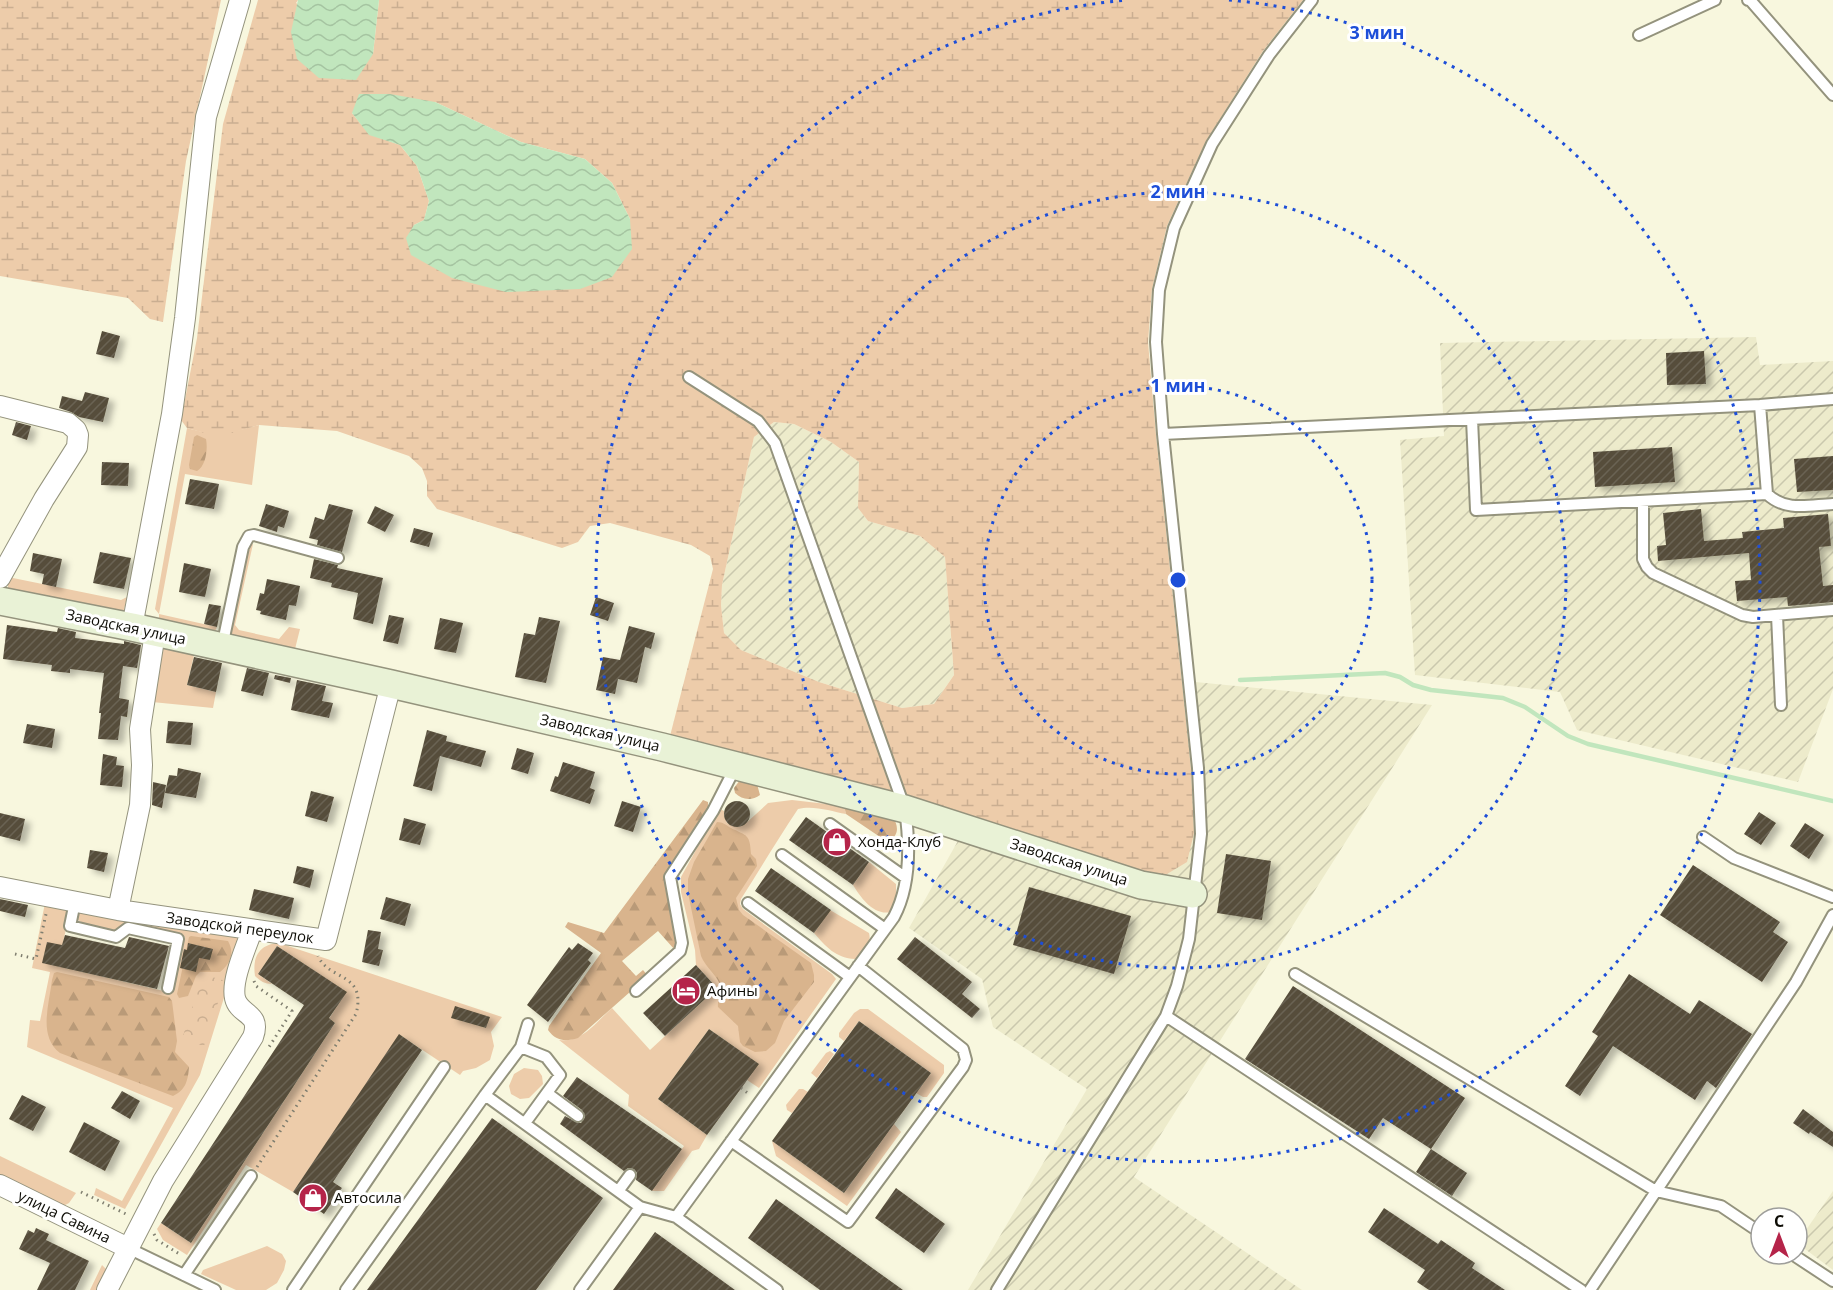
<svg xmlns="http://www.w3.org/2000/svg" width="1833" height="1290" viewBox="0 0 1833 1290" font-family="'Open Sans',sans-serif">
	<defs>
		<pattern id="industrial-furrows" width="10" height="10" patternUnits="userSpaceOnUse" patternTransform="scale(1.5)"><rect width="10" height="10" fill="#edebcb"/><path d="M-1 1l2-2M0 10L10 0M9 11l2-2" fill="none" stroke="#cac8ad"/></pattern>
		<pattern id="forest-firs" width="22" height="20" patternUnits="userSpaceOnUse" patternTransform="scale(1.5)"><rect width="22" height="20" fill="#d9b48d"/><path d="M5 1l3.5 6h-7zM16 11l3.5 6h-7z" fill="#b99a78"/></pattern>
		<pattern id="wetland-marsh" width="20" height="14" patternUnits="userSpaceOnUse" patternTransform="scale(1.5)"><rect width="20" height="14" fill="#edccaa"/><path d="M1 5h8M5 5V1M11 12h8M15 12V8" fill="none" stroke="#caae91"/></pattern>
		<pattern id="park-crowns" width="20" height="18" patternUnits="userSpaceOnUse" patternTransform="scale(1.5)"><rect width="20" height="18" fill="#edccaa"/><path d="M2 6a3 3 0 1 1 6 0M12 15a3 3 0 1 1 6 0" fill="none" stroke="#caae91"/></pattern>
		<pattern id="water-waves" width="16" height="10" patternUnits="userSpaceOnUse" patternTransform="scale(1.5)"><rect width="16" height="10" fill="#c1e6bd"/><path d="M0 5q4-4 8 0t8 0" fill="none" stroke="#a5c4a1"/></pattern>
		<pattern id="building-hatch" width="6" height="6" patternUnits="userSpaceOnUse" patternTransform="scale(1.5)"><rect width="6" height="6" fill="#574e3b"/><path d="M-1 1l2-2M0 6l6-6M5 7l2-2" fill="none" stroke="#6a6353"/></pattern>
		<filter id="shadow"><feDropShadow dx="6" dy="4" stdDeviation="3" flood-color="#0004"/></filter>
	</defs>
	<rect width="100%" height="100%" fill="#f8f7de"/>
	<path fill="url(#industrial-furrows)" d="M1756,337l4,28 73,-4v328l-35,93 -221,-52 -17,-38 -145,-17 -15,-235 44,-4 -4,-93z
		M774,422l20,2 37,18 28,20 -1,46 10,13 52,15 25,21 9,118 -20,29 -32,4 -83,-26 -78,-32 -17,-17 -3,-28 1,-20 32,-148z
		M1134,676l298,29 -298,472 168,113h-334l119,-201 -94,-62 -11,-48 -73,-51 100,-178z
		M1833,1191v79l-36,-27z"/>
	<path fill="#edccaa" d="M259,425l-7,60 -67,-11 -26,140 58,13 -3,6 -55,-12v-7l-4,-5 32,-181c31,9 42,5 72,-3z
		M253,544l-18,81 4,5 40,9 10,-12 11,2 -5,20 -62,-13 -2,-4 17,-85z
		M8,577l113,23 6,-3 -3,13 -3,3 -113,-23z
		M166,645l58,10 -1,7 -29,-7 -7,30 29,7 -3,16 -61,-6 10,-53z
		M792,800l52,6 2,8c-15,-3 -33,-9 -48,-5 -20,30 -38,60 -57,90l-1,5 3,5 89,65 4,5 -77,109 -12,-8 11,-16 -49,-35 -51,70 49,36 -8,14 -7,2 -28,40h-12l32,-45 -56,-40 1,-11 -70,-55c23,3 36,-17 53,-32l38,42 67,-62 -21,-23 -1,-15 -14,-58v-15l27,-49 12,-19 4,2v5l3,7 10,4 7,-2 24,-22z
		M869,862l27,22v18l-5,10c-17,4 -30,-14 -38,-27z
		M45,903l25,7 -12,56 114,27 13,-56 -57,-13 -10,7 -34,-7 -6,-4 1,-10 161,26 1,7 -41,132 -75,134 -31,-14 2,-7 26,13 51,-93 -146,-61 3,-27 10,1 10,-49 -18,-4z
		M830,910l39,23c3,11 -5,20 -14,26 -19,-1 -29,-12 -41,-26z
		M279,943l223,74 -11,15 3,14 -4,14 -14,8 -13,3 -3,4 -60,-40 -107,157 -47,-27 -59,90 -24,-15 -6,-11 4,-6 30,20 144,-220 -6,-4 17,-27 -69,-46 -19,28 14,10c-7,0 -12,-3 -17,-8 -3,-20 5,-32 24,-33z
		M860,1009h8l76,56v8l-17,24h-4l-7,-4 15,-20 -72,-52 -15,20 -5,-4v-4l15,-20z
		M830,1051l4,3 -17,24 -6,-5 15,-20z
		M524,1068l14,2 4,6 1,8 -14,14 -9,1 -9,-5 -2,-8 5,-12z
		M799,1089h4l5,3 -16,21 -5,-3 -1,-5z
		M894,1124l7,8 -54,74 -71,-50 -4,-15 72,52z
		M0,1156l76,37 -7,10 -6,3 -63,-31z
		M267,1246l15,8 4,7 -2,9 -7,13 -11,7h-30l-35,-16 2,-4z
		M102,1265l4,4 -8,21h-8z"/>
	<path fill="url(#forest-firs)" d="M197,435l9,4c2,10 0,27 -9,32l-7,-2 -1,-4 5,-28z
		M740,780l17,4 3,11c-8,6 -18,5 -25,-2l-1,-5z
		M703,800l5,2v6l-44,69 14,64 -1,7 -3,1 -16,-18 -36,30 14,15 7,-6 5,6 -70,62c-13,4 -22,3 -30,-8l1,-4 52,-73 -36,-26 3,-5 36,11z
		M844,806l49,11c4,7 6,14 1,20l-11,2 -37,-25z
		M717,822c6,0 9,3 14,6 16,8 19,6 20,26l5,5 1,7 -21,32 3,12 4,5 68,48 3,12v7l-30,39 -9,22 -9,8 -11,1 -12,-6 -3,-4 -2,-16 -20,-19c-1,-7 3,-14 2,-21 -1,-9 -15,-19 -19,-30l-13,-63v-14l6,-17z
		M191,936l37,5c7,12 2,23 -8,31h-20l-4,4 -8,20 -9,2 -2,-4 12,-57z
		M57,972l112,25 3,4 5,40 -2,11 14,15c-1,13 -3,23 -16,29l-113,-43c-22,-17 -11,-48 -8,-73l2,-7z"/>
	<path fill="url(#wetland-marsh)" fill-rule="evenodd" d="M0,0h221l-35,161 -23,161 -13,-3 -22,-21 -128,-22z
		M258,0h40l-2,3 77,51 6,-54h924l-40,51 -57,90 -39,85 -15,63 -4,53 8,93 35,334 3,64 -7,29 -20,12 -22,3 -475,-141 43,-167 -3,-13 -19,-11 -81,-22 -20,3 -12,16 -16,6 -125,-39 -10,-13v-15l-5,-13 -13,-12 -72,-25 -78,-6 -31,9h-20l-21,-6 -6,-8 16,-82 26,-214zM435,102l86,40 64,17 27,24 18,36 -216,6 10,-5 5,-19 -12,-35 -17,-21 -31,-11 -17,-21zM774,422l20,2 37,18 28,20 -1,46 10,13 52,15 25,21 9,118 -20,29 -32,4 -83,-26 -78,-32 -17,-17 -3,-28 1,-20 32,-148z"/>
	<path fill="url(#park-crowns)" d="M203,974l22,7 -21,65 -22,-7z"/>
	<path fill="url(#water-waves)" d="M298,0h81l-6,54 -17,26 -37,-2 -22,-19 -6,-27z
		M359,94h31l45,8 86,40 64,17 27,24 18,36 2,30 -20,28 -32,12 -74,3 -54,-14 -41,-23 -5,-17 8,-13 10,-5 5,-19 -12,-35 -17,-21 -31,-10 -17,-22z"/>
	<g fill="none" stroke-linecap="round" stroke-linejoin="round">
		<path stroke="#c1e6bd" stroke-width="4.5" d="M1240,680l145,-7 15,4 13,8 18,5 72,8 22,9 43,29 20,8 245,57"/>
	</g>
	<path fill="url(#building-hatch)" filter="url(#shadow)" d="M102,331l18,5 -6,22 -18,-4z
		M1704,351l2,33 -39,1 -1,-32z
		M85,392l24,6 -6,24 -24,-5 -8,-5 -12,-4 3,-12 20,5z
		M16,422l15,4 -4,14 -15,-5z
		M1672,447l3,35 -80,5 -2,-35z
		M1833,456v34l-36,2 -3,-33z
		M102,462l27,1 -1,23 -27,-1z
		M190,479l29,5 -5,25 -29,-5z
		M266,504l23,7 -5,17 -6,-2 -1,6 -18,-6z
		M329,504l24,6 -11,42 -25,-7 1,-5 -9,-2 6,-21 9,3z
		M375,506l19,9 -9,17 -18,-9z
		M1701,509l3,32 39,-3 -1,-6 42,-4 -1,-10 45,-4 3,32 -12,1 4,39 10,-1v17l-45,4 -1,-9 -50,4 -2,-20 16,-1 -2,-27 -91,8 -1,-15 9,-1 -3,-32z
		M414,528l19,5 -4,14 -19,-5z
		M100,552l31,6 -7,31 -31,-6z
		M33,553l29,6 -6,28 -14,-3 2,-10 -14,-3z
		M314,559l24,6 -1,3 46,10 -10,46 -20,-5 5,-26 -27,-6 1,-4 -22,-5z
		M184,563l27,6 -6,28 -26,-5z
		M267,579l33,7 -4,20 -7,-1 -3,15 -26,-6 1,-3 -5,-1 4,-17 4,1z
		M596,597l18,6 -6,18 -18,-6z
		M209,604l12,2 -4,21 -13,-3z
		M389,615l15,3 -6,26 -15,-3z
		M539,617l21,4 -14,62 -31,-6 9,-44 11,2z
		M440,618l23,5 -7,30 -22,-4z
		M7,625l50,7 1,-4 18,4 -1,6 49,6v-3l17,4 -4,23 -14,-2 -4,32 10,2 -2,17 -6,-1 -3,24 -20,-1 3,-26h-2l5,-40 -34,-4v4l-19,-2 1,-6 -49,-6z
		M629,626l26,7 -4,16 -6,-2 -8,36 -19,-4 -3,15 -19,-4 7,-33 17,3z
		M194,657l28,6 -6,29 -29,-7z
		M247,668l22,5 -6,23 -22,-5z
		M275,675l16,3 -1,5 -16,-4z
		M297,680l29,6 -4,15 11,2 -4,15 -38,-8z
		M168,721l25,2 -2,22 -25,-2z
		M27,724l28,5 -3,19 -29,-5z
		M427,730l20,6 -1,5 40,10 -5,16 -41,-11 -8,35 -19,-5z
		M517,748l17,5 -6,21 -17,-5z
		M103,754l14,3 -1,8 8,1 -2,21 -22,-2z
		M563,762l32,10 -5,16 5,2 -5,14 -40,-13 5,-15 3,1z
		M178,768l23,5 -5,25 -31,-5 4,-18 8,1z
		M153,782l13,3 -4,23 -10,-3z
		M311,791l23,6 -7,25 -22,-6z
		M622,801l19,6 -8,25 -19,-6z
		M724 814a13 13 0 1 1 26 0a13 13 0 1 1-26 0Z
		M1759,812l17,11 -15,22 -17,-11z
		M0,813l25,6 -5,22 -20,-5z
		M806,817l63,45 -16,23 -64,-45z
		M404,818l22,6 -6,21 -21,-5z
		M1805,823l19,12 -15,24 -19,-13z
		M90,850l18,3 -4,19 -17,-4z
		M1226,854l45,7 -9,59 -45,-7z
		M1693,865l87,57 -7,10 15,10 -26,40 -102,-67z
		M297,866l17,4 -4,18 -17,-5z
		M771,868l60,42 -17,23 -59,-42z
		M1029,887l102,29 -17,58 -101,-29z
		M254,889l40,9 -5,21 -40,-9z
		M386,897l25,7 -6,22 -25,-7z
		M0,899l28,6 -3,12 -25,-6z
		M368,930l13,2 -3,17 5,1 -4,16 -17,-4z
		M65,935l60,13 4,-11 40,9 -12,43 -115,-26 5,-21 15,3z
		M915,937l57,45 -10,12 18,15 -8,9 -75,-59z
		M188,943l25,6 -3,11 -11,-2 -3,14 -16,-4 4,-19 3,1z
		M578,943l15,10 -5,7 3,3 -43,59 -21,-17 42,-58 3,3z
		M277,946l70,46 -18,26 6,5 -144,220 -30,-20 143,-218 -46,-31z
		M696,965l21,23 -52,48 -22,-23z
		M1629,974l61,40 9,-14 53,34 -36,54 -9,-7 -12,19 -82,-54 -33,50 -15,-10 33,-50 -6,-4z
		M1293,986l172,112 -34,51 -48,-31 -14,21 -124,-80z
		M455,1006l35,11 -4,11 -35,-10z
		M859,1021l72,52 -87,120 -72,-52z
		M709,1029l50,35 -52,71 -49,-36z
		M399,1034l23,16 -89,132 9,6 -18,26 -31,-22z
		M577,1077l105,72 -30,42 -16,-11 1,-7 -3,-4 -6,-1 -4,3 -64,-47 5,-8 13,7h3l4,-6 -3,-7 -19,-14z
		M122,1091l18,10 -10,18 -19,-11z
		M22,1095l24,12 -13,24 -24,-12z
		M1803,1109l30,23v15l-23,-15 -1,2 -16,-11z
		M492,1118l111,80 -67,92h-169z
		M84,1122l36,19 -15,30 -36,-19z
		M1431,1149l36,24 -15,23 -36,-24z
		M896,1188l49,36 -21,29 -49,-35z
		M776,1199l127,91h-83l-72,-52z
		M1384,1208l54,36 3,-4 34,23 -3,5 33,22h-76l-12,-8 8,-12 -57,-38z
		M36,1228l13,6 -3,6 43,21 -14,29h-38l13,-27 -31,-14 9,-19 6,3z
		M655,1232l80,58h-122z"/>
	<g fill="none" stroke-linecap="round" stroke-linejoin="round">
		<g stroke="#94937d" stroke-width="14">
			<path id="lane" d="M1748,0h2l83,95
				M1639,35l76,-35
				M1472,419l4,91 291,-16 -7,-89
				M1163,434l597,-29 73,-6
				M1767,494c19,18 42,11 66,10
				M1643,501v58l4,8 6,6 89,42 11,2 80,-7
				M1777,615l4,90
				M222,647l21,-100 6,-11 5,-1 84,23
				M830,824l76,54
				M1703,837l31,21 99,39
				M782,855l103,74
				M75,902l-5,24 46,11 12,-9 50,11 -10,49
				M748,903l102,74
				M1295,974l361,217 65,15 40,27
				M636,991l44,-40 2,-8 -12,-66 43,-66 23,-45
				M1166,1016l415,274
				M521,1047l7,-23
				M547,1093l31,23
				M485,1095l36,-48 25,10 14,18 -35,48
				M731,1141l117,81 115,-155 3,-7 -3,-11 -105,-83
				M619,1190l11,-15
				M676,1217l101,73
				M128,1248l87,42
				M1792,1254l41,27
				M184,1275l67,-99
				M293,1290l151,-223
				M346,1290l139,-195 155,112
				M580,1290l60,-83 36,10 218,-300c17,-32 16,-73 11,-108l-130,-366 -17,-22 -69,-44
				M997,1290l169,-274 11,-30 12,-47 12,-105 -3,-66 -35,-334 -7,-92 3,-52 15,-62 38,-84 57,-89 43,-55
				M1590,1290l206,-308 37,-67"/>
		</g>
		<g stroke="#94937d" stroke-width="22">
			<path id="street" d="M0,406l68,17 8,7 2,5 -1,12 -33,52 -44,79
				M132,627l40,-213 13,-96 21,-201 34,-117
				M0,887l118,23 208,30 65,-256
				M118,910l22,-105 2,-40 -2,-36 15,-96
				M0,1185l128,63
				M107,1290l56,-109 90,-144c9,-25 -14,-21 -18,-39 -4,-18 11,-50 17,-68"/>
		</g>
		<g stroke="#94937d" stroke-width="30">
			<path id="secondary" d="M0,601l132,26 259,57 271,63 243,62 236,76 52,9"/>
		</g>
		<path stroke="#7f7e6f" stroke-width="3" stroke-dasharray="1.5 4.5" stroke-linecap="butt" d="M15,954l21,5 10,-45
			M254,981l2,5 36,25 -23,36
			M741,1088l8,6
			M257,1167l99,-153c11,-42 -27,-33 -38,-58
			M81,1192l47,23
			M154,1234l3,6 24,15"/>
		<use href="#lane" stroke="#fff" stroke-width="10"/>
		<use href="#street" stroke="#fff" stroke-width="20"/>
		<use href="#secondary" stroke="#e9f2d6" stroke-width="27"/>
	</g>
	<g fill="none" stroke="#1d4ed8" stroke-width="3" stroke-dasharray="3 6">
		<circle cx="1178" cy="580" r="194"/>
		<circle cx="1178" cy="580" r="388"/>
		<path d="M1229 0A582 582 0 1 1 1127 0"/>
	</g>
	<defs>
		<g id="shop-disc" transform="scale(1.5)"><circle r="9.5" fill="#b52449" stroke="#fff"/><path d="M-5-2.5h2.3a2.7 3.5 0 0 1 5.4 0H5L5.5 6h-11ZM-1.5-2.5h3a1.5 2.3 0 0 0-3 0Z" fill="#fff"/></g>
		<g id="hotel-disc" transform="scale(1.5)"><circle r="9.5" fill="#b52449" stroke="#fff"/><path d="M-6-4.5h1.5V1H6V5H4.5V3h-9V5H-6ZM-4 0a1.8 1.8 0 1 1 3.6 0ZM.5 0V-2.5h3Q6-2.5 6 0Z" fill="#fff"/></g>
	</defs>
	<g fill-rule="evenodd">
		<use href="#shop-disc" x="837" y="842"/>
		<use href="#hotel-disc" x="686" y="991"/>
		<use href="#shop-disc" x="313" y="1198"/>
	</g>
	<g text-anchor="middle" stroke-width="6" stroke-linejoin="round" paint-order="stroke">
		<g font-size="15" fill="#0d0c05" stroke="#fff">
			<text transform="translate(126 627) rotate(12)" y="5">Заводская улица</text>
			<text transform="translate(600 733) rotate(13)" y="5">Заводская улица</text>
			<text transform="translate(1069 862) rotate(18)" y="5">Заводская улица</text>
			<text transform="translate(240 928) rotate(8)" y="5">Заводской переулок</text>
			<text transform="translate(64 1217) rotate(26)" y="5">улица Савина</text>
		</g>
		<g font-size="15" fill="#0d0c05" stroke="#fff" text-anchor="start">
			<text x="858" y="847">Хонда-Клуб</text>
			<text x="707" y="996">Афины</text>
			<text x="334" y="1203">Автосила</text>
		</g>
	</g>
	<circle cx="1178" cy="580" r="9" fill="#1d4ed8" stroke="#fff" stroke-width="3"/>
	<g font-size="18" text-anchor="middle" font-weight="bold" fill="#1d4ed8" stroke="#fff" stroke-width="6" stroke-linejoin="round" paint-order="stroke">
		<text x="1377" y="39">3 мин</text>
		<text x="1178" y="198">2 мин</text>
		<text x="1178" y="392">1 мин</text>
	</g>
	<g transform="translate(1779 1236)"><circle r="28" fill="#ffffff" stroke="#9e9e9b" stroke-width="1.5"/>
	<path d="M0-4.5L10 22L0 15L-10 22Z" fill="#b52449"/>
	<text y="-9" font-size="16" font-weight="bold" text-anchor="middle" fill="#0d0c05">С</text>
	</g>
</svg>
